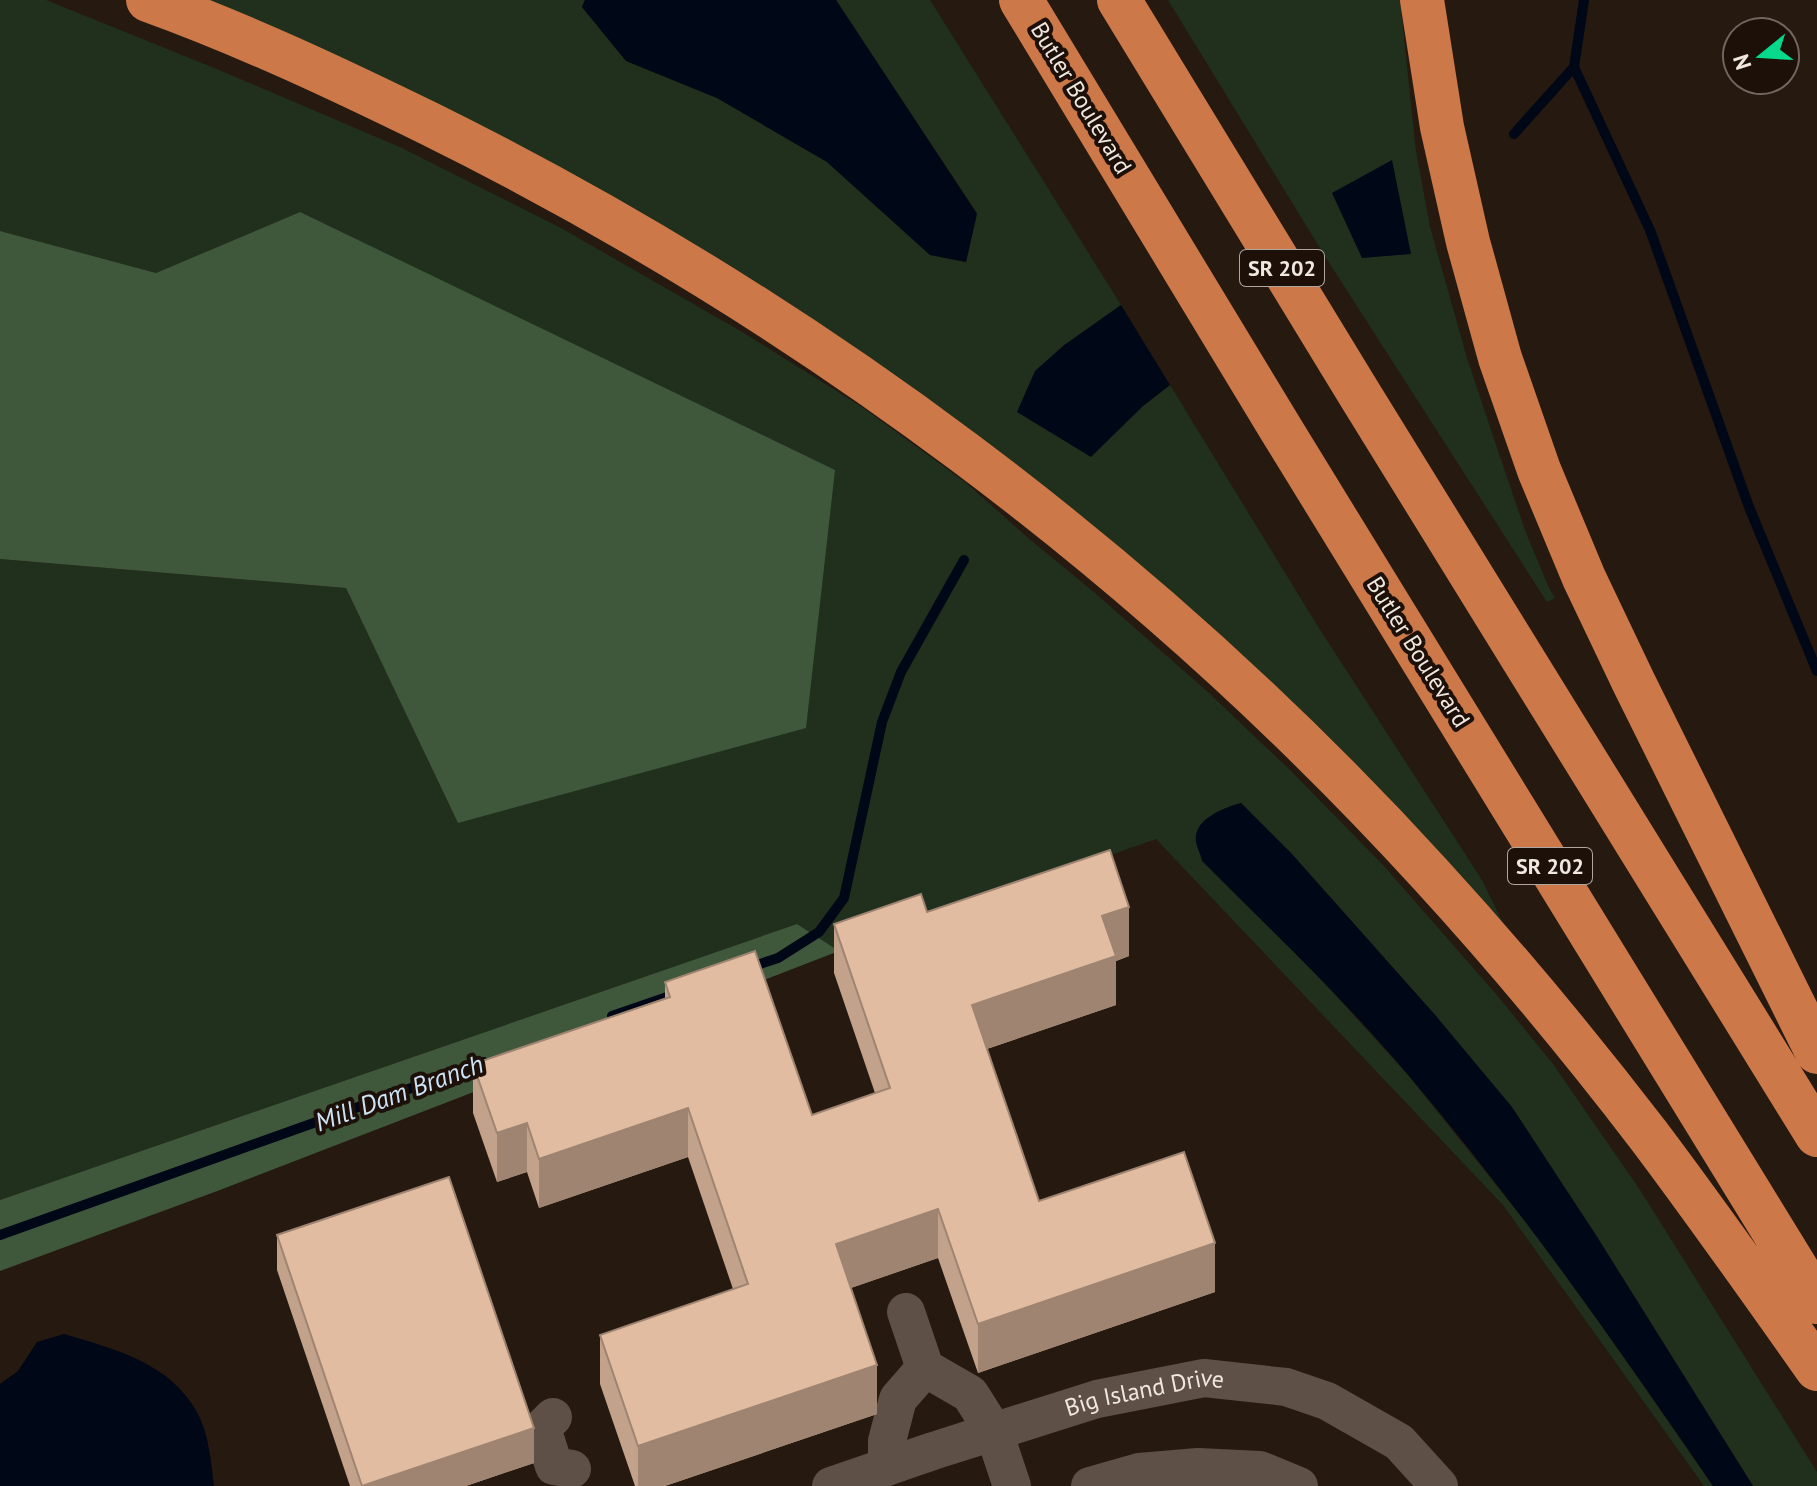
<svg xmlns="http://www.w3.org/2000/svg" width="1817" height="1486" viewBox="0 0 1817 1486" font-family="'PT Sans',sans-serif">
	<rect width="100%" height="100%" fill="#251910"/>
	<path fill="#20301d" d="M0,0h46l178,72 178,76 159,80 183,105 118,74 103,75 62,55 68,56 113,99 82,78 94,96 112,128 57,70 87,126 177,282v14h-64l-159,-254 -158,-216 -145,-163 -50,-50c-17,5 -32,12 -43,26l131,159 79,87 148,185 157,226h-9l-201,-281 -347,-366 -317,112 -42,-27 -797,276v-641l346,29 112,235 -158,-611 -144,61 -156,-42z
		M177,0h408l-3,7 44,54 91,37 110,64 103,93 36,7 11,-49 -141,-213h94l191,305 -58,41 80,60 27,-21 147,240 165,255 36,74 -524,-498z
		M1168,0h232l16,151 14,76 37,131 24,72 35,103 23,55 6,10 -8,4 -221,-344z"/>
	<path fill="#3f583b" d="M300,212l535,258 -29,258 -348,95 -112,-235 -346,-29v-328l156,42z
		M797,924l42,27 -619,239 -220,81v-71z"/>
	<path fill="#000717" d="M585,0h251l141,214 -11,48 -36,-7 -103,-93 -110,-64 -91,-37 -44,-54z
		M1392,160l19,94 -49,4 -30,-65z
		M1121,305l49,80 -27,21 -52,51 -74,-45 18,-41 28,-25z
		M1241,803l50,50 145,163 76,91 82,125 159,254h-40c-96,-141 -194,-280 -304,-410 -64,-76 -137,-145 -207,-215 -1,-6 -5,-13 -6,-19 -3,-23 27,-34 45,-39z
		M64,1334c51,15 107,29 134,80 11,21 13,48 16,72h-214v-102l18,-13 19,-29z"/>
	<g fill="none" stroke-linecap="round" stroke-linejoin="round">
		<path stroke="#000717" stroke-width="10" d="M1574,67l76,163 99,277 68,164
			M1514,134l60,-67 10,-67
			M748,968l30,-10 41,-26 25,-34 38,-176 19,-50 63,-112
			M612,1016l64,-22
			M0,1235l484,-173"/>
		<g stroke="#5e5046" stroke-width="38">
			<path d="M906,1312l19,56 45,26 24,38 18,54"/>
			<path d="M553,1417l-11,11 12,38 18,3"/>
			<path d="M887,1467v-26l11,-42 27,-31"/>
			<path id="s1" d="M831,1486l102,-35 164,-52 107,-21 82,9 41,14 72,41 40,44"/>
			<path d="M1090,1486l49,-14 59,-5 62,3 39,16"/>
		</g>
		<path stroke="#cd7848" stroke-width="44" d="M148,0c97,35 190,79 282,124 374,185 719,442 1000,750 77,84 150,172 219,262 58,77 113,155 168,233
			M1021,0l261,431 535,871
			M1119,0l241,395 457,740
			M1422,0l20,127 26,115 32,116 39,112 45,108 50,105 183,369"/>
	</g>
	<path fill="#c2a28a" d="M927,912l202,44 -13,5v44l-129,44 52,152 176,91 -237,81 -40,-115 -87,30 26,126 -212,72h-30l-35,-102v-49l133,-46 -45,-132 -149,51 -12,-36 -30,10 -24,-69v-49l192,-66v-16l147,133 63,-22 -41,-120v-49z
		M277,1235l257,228 -68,23h-116l-73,-216z"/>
	<path fill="#9e8471" d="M1129,907v49l-13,5v44l-144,49v-49l130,-89z
		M688,1108v49l-149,51v-49z
		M527,1123v49l-30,10v-49z
		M938,1209v49l-102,35v-49z
		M1215,1243v49l-237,81v-49z
		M877,1365v49l-212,72h-27v-40z
		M534,1428v35l-68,23h-102z"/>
	<path fill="#e1bca1" stroke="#9e8471" stroke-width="2" d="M1110,850l19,57 -27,9 14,40 -144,49 67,196 145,-49 31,91 -237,81 -40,-115 -102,35 41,121 -239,81 -38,-111 148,-51 -60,-176 -149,51 -12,-36 -30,10 -24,-69 197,-67 -5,-15 90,-31 57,164 78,-27 -56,-164 87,-30 6,18z
		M449,1177l85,251 -172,58 -85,-251z"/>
	<g text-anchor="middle" stroke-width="8" stroke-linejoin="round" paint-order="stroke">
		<g fill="#1c1008" stroke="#b0a6a0" stroke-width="2">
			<rect x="1240" y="250" width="84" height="36" rx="6"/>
			<rect x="1508" y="848" width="84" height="36" rx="6"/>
		</g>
		<g font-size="22" font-weight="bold" fill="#f0e7e1">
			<text x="1282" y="276">SR 202</text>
			<text x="1550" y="874">SR 202</text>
		</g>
		<g font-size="24" fill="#f0e7e1" stroke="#1c1008">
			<text transform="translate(1081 98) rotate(59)" y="8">Butler Boulevard</text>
			<text transform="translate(1418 652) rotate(58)" y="8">Butler Boulevard</text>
			<text dy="8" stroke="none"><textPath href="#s1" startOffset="328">Big Island Drive</textPath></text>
		</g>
		<g font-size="26" font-style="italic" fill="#cee3f6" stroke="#1c1008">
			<text transform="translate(399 1093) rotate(-20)" y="9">Mill Dam Branch</text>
		</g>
	</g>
	<g transform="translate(1761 56) rotate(252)"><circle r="38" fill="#1c1008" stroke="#71665f" stroke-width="2"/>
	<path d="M0-6L14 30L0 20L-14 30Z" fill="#06d98b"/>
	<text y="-12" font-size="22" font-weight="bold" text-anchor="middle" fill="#f0e7e1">N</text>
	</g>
</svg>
